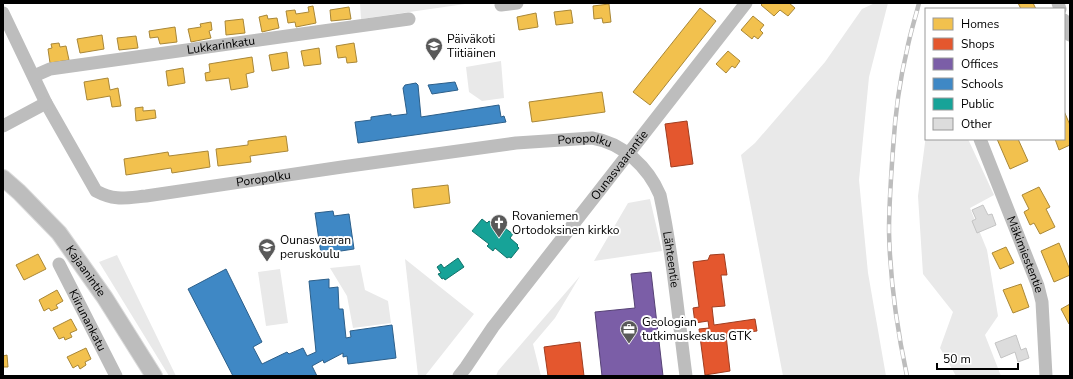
<svg xmlns="http://www.w3.org/2000/svg" width="1073" height="379" viewBox="0 0 1073 379" font-family="'Nunito Sans',sans-serif">
	<rect width="100%" height="100%" fill="#fff"/>
	<path fill="#e9e9e9" d="M360,3h112l-111,16z
		M875,3h13l-19,74 -10,103 9,93 18,103h-103l-42,-221 14,-12 70,-81 37,-53z
		M501,61l3,37 -22,3 -13,-9 -3,-25z
		M926,135v4h42l26,56 -24,13 17,42 11,66 -13,19 16,41h-45l-16,-28 13,-36 -30,-38 -5,-78z
		M650,199l12,52 -68,10 34,-58z
		M117,255l59,121h-7l-70,-114z
		M405,259l69,55 -49,62h-7z
		M360,265l5,25 23,11 3,22 -38,5 -6,-32 -17,-28z
		M280,269l8,54 -22,3 -8,-54z
		M580,276l-25,42 -22,26 8,32h-45l2,-5z"/>
	<path fill="#f2c14e" stroke="#a98737" d="M763,3h26l6,5 -7,8 -8,-6 -6,6 -13,-11z
		M1018,3h15l3,6h-15z
		M609,4l2,18 -8,1 -1,-5 -8,1 -1,-13z
		M313,6l3,17 -20,4 -1,-5 -7,1 -2,-12 9,-1 1,4 13,-2 -1,-5z
		M349,7l2,12 -20,2 -1,-11z
		M700,8l16,13 -66,84 -17,-13z
		M571,10l2,13 -17,2 -2,-13z
		M536,13l2,14 -19,3 -2,-13z
		M267,15l1,4 9,-1 2,10 -17,4 -3,-15z
		M753,16l11,9 -4,5 3,3 -5,6 -4,-3 -2,3 -11,-9z
		M243,19l2,14 -19,2 -1,-14z
		M211,22l1,8 -3,1 2,7 -20,4 -3,-13 13,-2 -1,-3z
		M175,27l2,15 -17,2 -2,-7 -8,1 -1,-7z
		M102,35l2,14 -24,4 -3,-14z
		M136,36l2,12 -19,2 -2,-12z
		M59,43l1,4 6,-1 3,14 -19,3 -2,-14 4,-1 -1,-4z
		M354,43l3,19 -10,1 -1,-6 -8,1 -2,-12z
		M319,48l2,16 -17,2 -3,-15z
		M728,51l12,10 -5,7 -3,-2 -6,7 -10,-9z
		M287,52l2,16 -17,3 -3,-16z
		M252,57l2,15 -8,2 2,13 -17,3 -2,-12 -23,3 -1,-8 5,-1 -1,-8z
		M183,68l2,15 -17,3 -2,-15z
		M108,78l2,12 8,-2 3,18 -9,1 -2,-11 -23,4 -3,-18z
		M602,92l3,20 -73,10 -3,-20z
		M143,107v4l12,-1 1,8 -20,3 -1,-13z
		M1064,111l6,14v20l-11,5 -4,-11h9z
		M286,136l2,15 -38,5 1,6 -33,4 -2,-17 32,-4v-4z
		M997,139h21l10,22 -18,8z
		M208,151l2,16 -38,6 -1,-5 -45,7 -2,-16 44,-7 1,4z
		M448,185l2,18 -36,5 -2,-19z
		M1039,187l11,20 -4,2 9,18 -15,7 -6,-11 -4,2 -6,-13 5,-3 -7,-14z
		M1059,243l11,27v5l-16,7 -13,-31z
		M1006,247l8,16 -14,6 -8,-16z
		M38,254l8,15 -22,11 -8,-15z
		M1021,284l8,23 -16,6 -10,-23z
		M57,290l6,11 -7,4 2,3 -7,3 -2,-3 -5,3 -5,-11z
		M1070,304v19l-1,1 -8,-15z
		M71,319l6,11 -7,3 2,4 -7,3 -1,-3 -5,2 -6,-11z
		M86,348l5,11 -6,3 1,3 -6,4 -2,-4 -5,3 -6,-11z
		M7,355l1,12h-5v-11z"/>
	<path fill="#e4572e" stroke="#a03d20" d="M687,121l6,43 -22,3 -6,-43z
		M724,254l3,21h-6l4,31 -13,1 2,18 41,-6 2,12 -31,4 4,36 -25,4 -6,-46 10,-1 -1,-7 -13,2 -2,-15 6,-1 -6,-45 15,-2 2,-5z
		M580,342l4,34h-36l-4,-29z"/>
	<path fill="#7b5ea7" stroke="#564275" d="M651,272l12,104h-61l-7,-64 40,-4 -4,-34z"/>
	<path fill="#3f88c5" stroke="#2c5f8a" d="M455,82l3,8 -26,4 -4,-9z
		M416,83l2,2 3,32 78,-12 2,12 3,-1 2,6 -148,21 -3,-21 16,-2v-3l20,-3v2l16,-2 -4,-26 2,-3z
		M333,211l1,5 15,-2 5,35 -33,5 -6,-41z
		M226,269l36,73 -9,5 9,17 25,-12 2,2 14,-6 4,8 9,-4 -7,-71 20,-2v9l9,-1 1,22h4l3,29 5,-1 -1,-6 42,-6 4,33 -48,6 -1,-8 -4,1v-4l-19,10 -1,-3 -11,6 5,10h-84l-45,-87z"/>
	<path fill="#17a398" stroke="#10726a" d="M482,219l5,4 2,-2 7,5 2,-3 15,11 -3,4 8,7 -1,1 2,2 -8,10 -2,-1 -2,1 -12,-10 -2,3 -6,-5 2,-2 -17,-13z
		M458,258l6,9 -19,13 -1,-2 -2,1 -4,-5 3,-1 -4,-6 4,-3 3,4z"/>
	<path fill="#dcdcdc" stroke="#c4c4c4" d="M983,205l5,10 4,-1 4,11 -19,8 -5,-12 4,-2 -4,-9z
		M1016,335l5,15 5,-2 3,10 -11,4 -3,-10 -14,6 -6,-15z"/>
	<g fill="none" stroke-linecap="round" stroke-linejoin="round">
		<g stroke="#dbdbdb" stroke-width="18">
			<g id="major">
				<path id="s6" d="M3,178l16,14 40,41 46,65 49,78"/>
			</g>
		</g>
		<g stroke="#bdbdbd" stroke-width="13">
			<path d="M1058,3l2,6"/>
			<path d="M501,5l16,-2"/>
			<path id="s1" d="M3,13l43,90 50,88c19,10 29,7 50,5l196,-29 174,-24 76,-5c31,5 56,29 68,57 13,60 18,121 26,181"/>
			<path d="M1064,20l6,15"/>
			<path id="s2" d="M34,76l16,-7 359,-50"/>
			<path d="M3,126l43,-23"/>
			<path id="s3" d="M980,139l58,147 4,16 4,74"/>
			<path id="s4" d="M59,264l57,112"/>
			<path id="s5" d="M459,376l7,-9 27,-40 253,-324"/>
		</g>
		<use href="#major" stroke="#bdbdbd" stroke-width="16"/>
		<g stroke="#bdbdbd" stroke-width="4.5">
			<path id="rail" d="M907,376c-10,-47 -17,-96 -18,-145 0,-27 2,-54 4,-82 2,-33 6,-66 14,-99 3,-16 8,-31 12,-47"/>
		</g>
		<use href="#rail" stroke="#fff" stroke-width="3" stroke-dasharray="9" stroke-linecap="butt"/>
	</g>
	<defs>
		<g id="school-pin" transform="scale(0.9)"><path d="M0 17L-7.5 6A9.5 9.5 0 1 1 7.5 6Z" fill="#595959" stroke="#fff"/><path d="M0-5L7-2L0 1L-7-2ZM-4 1L0 2.5L4 1V4Q0 6-4 4Z" fill="#fff"/></g>
		<g id="church-pin" transform="scale(0.9)"><path d="M0 17L-7.5 6A9.5 9.5 0 1 1 7.5 6Z" fill="#595959" stroke="#fff"/><path d="M-1.2-6h2.4v3.5h3.3v2.4h-3.3V6h-2.4V-.1h-3.3v-2.4h3.3Z" fill="#fff"/></g>
		<g id="office-pin" transform="scale(0.9)"><path d="M0 17L-7.5 6A9.5 9.5 0 1 1 7.5 6Z" fill="#595959" stroke="#fff"/><path d="M-6-3h4V-5.5h4V-3h4V5H-6ZM-1-4.5V-3h2v-1.5ZM-6 0V1H6V0Z" fill="#fff"/></g>
	</defs>
	<g fill-rule="evenodd">
		<use href="#school-pin" x="434" y="46"/>
		<use href="#church-pin" x="499" y="223"/>
		<use href="#school-pin" x="267" y="247"/>
		<use href="#office-pin" x="629" y="329"/>
	</g>
	<g text-anchor="middle" stroke-width="4" stroke-linejoin="round" paint-order="stroke">
		<g font-size="12" fill="#000" stroke="#fff" text-anchor="start">
			<text x="447" y="43">Päiväkoti<tspan x="447" dy="14">Tiitiäinen</tspan></text>
			<text x="512" y="220">Rovaniemen<tspan x="512" dy="14">Ortodoksinen kirkko</tspan></text>
			<text x="280" y="244">Ounasvaaran<tspan x="280" dy="14">peruskoulu</tspan></text>
			<text x="642" y="326">Geologian<tspan x="642" dy="14">tutkimuskeskus GTK</tspan></text>
		</g>
		<g font-size="12" fill="#000" stroke="#fff">
			<text dy="4" stroke="none"><textPath href="#s2" startOffset="190">Lukkarinkatu</textPath></text>
			<text dy="4" stroke="none"><textPath href="#s1" startOffset="695">Poropolku</textPath></text>
			<text dy="4" stroke="none"><textPath href="#s5" startOffset="265">Ounasvaarantie</textPath></text>
			<text dy="4" stroke="none"><textPath href="#s1" startOffset="371">Poropolku</textPath></text>
			<text dy="4" stroke="none"><textPath href="#s3" startOffset="124">Mäkimiestentie</textPath></text>
			<text dy="4" stroke="none"><textPath href="#s1" startOffset="860">Lähteentie</textPath></text>
			<text dy="4" stroke="none"><textPath href="#s6" startOffset="125">Kajaanintie</textPath></text>
			<text dy="4" stroke="none"><textPath href="#s4" startOffset="63">Kiirunankatu</textPath></text>
		</g>
	</g>
	<rect width="1073" height="379" fill="none" stroke="#000000" stroke-width="8"/>
	<rect x="925" y="8" width="140" height="132" fill="#ffffff" stroke="#999999"/>
	<rect x="933" y="18" width="20" height="12" fill="#f2c14e" stroke="#999999"/>
	<text x="961" y="28" font-size="12" fill="#000000">Homes</text>
	<rect x="933" y="38" width="20" height="12" fill="#e4572e" stroke="#999999"/>
	<text x="961" y="48" font-size="12" fill="#000000">Shops</text>
	<rect x="933" y="58" width="20" height="12" fill="#7b5ea7" stroke="#999999"/>
	<text x="961" y="68" font-size="12" fill="#000000">Offices</text>
	<rect x="933" y="78" width="20" height="12" fill="#3f88c5" stroke="#999999"/>
	<text x="961" y="88" font-size="12" fill="#000000">Schools</text>
	<rect x="933" y="98" width="20" height="12" fill="#17a398" stroke="#999999"/>
	<text x="961" y="108" font-size="12" fill="#000000">Public</text>
	<rect x="933" y="118" width="20" height="12" fill="#dcdcdc" stroke="#999999"/>
	<text x="961" y="128" font-size="12" fill="#000000">Other</text>
	<path d="M937 363v6h81v-6" fill="none" stroke="#000000" stroke-width="2"/>
	<text x="943" y="363" font-size="12" fill="#000000" stroke="#ffffff" stroke-width="3" paint-order="stroke">50 m</text>
</svg>
